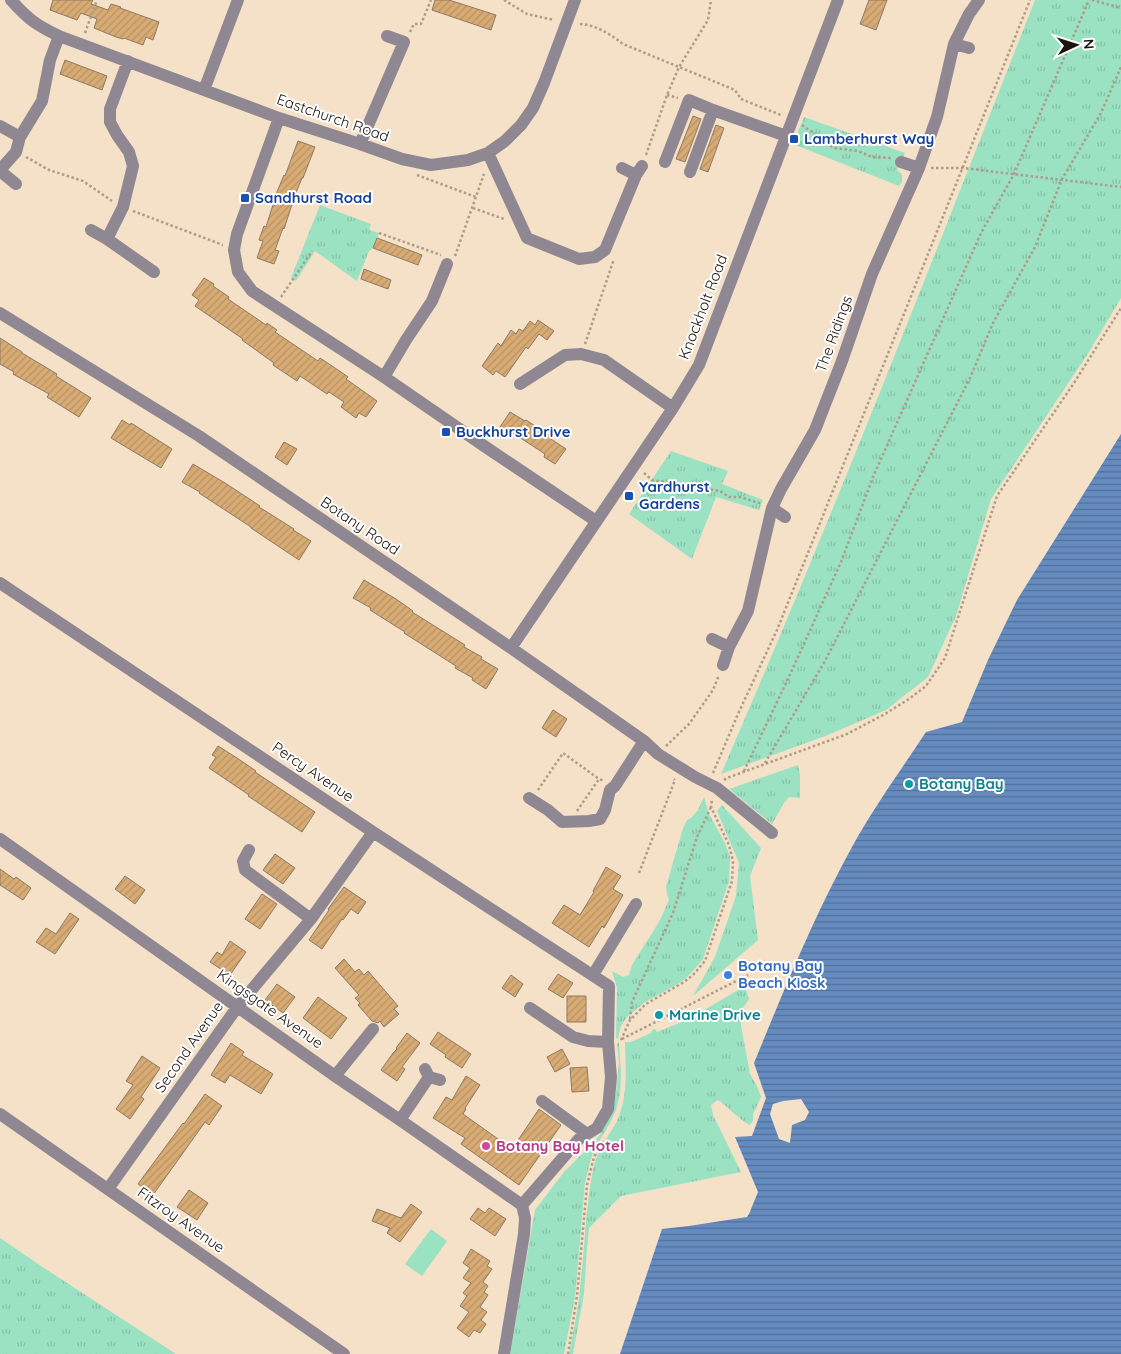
<svg xmlns="http://www.w3.org/2000/svg" width="1121" height="1354" viewBox="0 0 1121 1354" font-family="Quicksand,sans-serif">
	<defs>
		<pattern id="grass-tufts" width="24" height="20" patternUnits="userSpaceOnUse" patternTransform="scale(1.25)"><rect width="24" height="20" fill="#9be2c2"/><path d="M3 7l-1-3M5 7V3M7 7l1-3M15 17l-1-3M17 17v-4M19 17l1-3" fill="none" stroke="#85c1a6"/></pattern>
		<pattern id="water-rules" width="6" height="5" patternUnits="userSpaceOnUse" patternTransform="scale(1.25)"><rect width="6" height="5" fill="#658bbf"/><path d="M0 2.5h6" fill="none" stroke="#52709a"/></pattern>
		<pattern id="building-hatch" width="6" height="6" patternUnits="userSpaceOnUse" patternTransform="scale(1.25)"><rect width="6" height="6" fill="#d8ab74"/><path d="M-1 1l2-2M0 6l6-6M5 7l2-2" fill="none" stroke="#b99263"/></pattern>
	</defs>
	<rect width="100%" height="100%" fill="#f5e0c8"/>
	<path fill="url(#grass-tufts)" d="M1035,0h86v298l-32,54 -98,147 -35,117 -28,61 -42,33 -58,25 -107,39c111,-255 212,-515 314,-774z
		M804,117l101,36 -8,17 5,4v8l-3,4 -106,-42z
		M320,205l51,19 -2,6 10,3 -6,15 -4,3 -12,30 -42,-30 -19,30 -5,-3z
		M671,451l57,20 -6,13 41,16 -4,10 -43,-13 -24,62 -63,-45z
		M798,765l2,10v23l-11,-1 -5,6 -12,21 -43,-35z
		M704,797l5,17 16,29 5,14 -1,24 -26,78 -10,12 -8,8 -9,6 -31,17 -19,16 -5,8 -3,12 -2,1 1,-51 -5,-17 11,6 6,-2 3,-10 27,-43 10,-22 -2,-6 -1,-7 17,-59 4,-8 4,-2 7,-8z
		M722,805l39,43 -11,28 8,64 -65,56 22,-39 21,-61 3,-33 -22,-52z
		M745,986l4,13 -8,12v15l9,48 7,12 4,11 -8,17v7l-4,4c-11,-7 -20,-17 -31,-25l-7,5 2,10 28,57 -120,24 -32,32 -2,20 -3,46 -11,60h-4c5,-25 10,-50 12,-75 4,-38 5,-77 13,-114 4,-16 15,-29 23,-44 11,-24 9,-52 8,-79h6l20,-9 2,-4h2l2,3 30,-12z
		M619,1042l2,34 -1,18 -4,16 -6,13 -15,25 -5,14 -5,21 -10,114 -11,57h-54l25,-144 29,-38 17,-17 10,-8 10,-14 11,-24 4,-17 3,-30 -2,-18z
		M0,1238l41,28 135,88h-176z"/>
	<path fill="#9be2c2" d="M431,1229l16,12 -25,35 -17,-12z"/>
	<path fill="url(#water-rules)" fill-rule="evenodd" d="M1121,434v920h-501l42,-125 27,-3 58,-9 2,-3 9,-22 -23,-55 17,-1 14,-38 -12,-35c30,-73 60,-147 98,-216 22,-40 49,-77 74,-115l36,-10 26,-62 29,-60zM801,1099l8,13 -4,8 -13,5 -2,18 -11,-4 -9,-25 3,-10 10,-3z"/>
	<path fill="url(#building-hatch)" stroke="#8d7a64" d="M53,0h40l-2,4 17,6 3,-6 10,3 -1,1 39,14 -6,18 -7,-3 -3,8 -19,-7 -1,1 -7,-2 -22,-9 3,-9 -16,-6 -4,7 -27,-10z
		M435,0h14l47,15 -5,15 -59,-20z
		M869,0h18l-11,30 -16,-6z
		M65,60l42,16 -5,14 -42,-16z
		M693,116l8,3 -16,43 -9,-3z
		M716,125l8,3 -16,44 -8,-3z
		M298,141l17,6 -12,31h-1l-7,17 -11,34 -1,-1 -8,22 4,1 -5,13 -17,-6 6,-17 -4,-1 5,-14 2,1 11,-35 7,-17 1,1z
		M377,238l45,17 -4,10 -45,-17z
		M364,269l27,11 -3,9 -27,-10z
		M204,278l10,6 -1,2 16,11 -1,2 38,26 1,-2 10,7 -2,2 43,29 2,-3 21,14 7,5 -2,2 31,22 -11,16 -7,-4 -3,5 -15,-11 3,-5 -15,-10 -2,2 -27,-18 -3,5 -24,-16 1,-2 -32,-23 1,-1 -48,-33 4,-6 -7,-5z
		M538,320l16,11 -7,9 -8,-6 -11,15 -2,-2 -21,30 -9,-6 -3,4 -11,-9 16,-23 3,3 10,-16 5,4 3,-5 4,2 7,-10 5,4z
		M0,338l22,14v1l35,21 -1,2 35,22 -12,19 -32,-20 2,-3 -36,-20 1,-2 -14,-8z
		M510,412l15,9 1,-1 26,17 -1,2 15,10 -11,15 -11,-7 1,-3 -32,-21 -1,2 -12,-8z
		M122,420l8,5 1,-2 41,26 -11,19 -50,-30z
		M284,442l13,7 -10,16 -12,-8z
		M193,464l32,19 35,23 -1,1 35,22 -1,1 18,11 -12,19 -48,-32v-1l-52,-34 1,-1 -18,-10z
		M364,580l32,19 17,12 -1,1 53,33 -1,2 18,10 -1,2 17,10 -12,20 -14,-9 1,-2 -18,-10 1,-2 -52,-33 1,-1 -35,-22 1,-2 -18,-10z
		M553,710l14,9 -11,18 -14,-9z
		M218,746l19,12 19,13 -1,1 60,40 -13,20 -54,-36 1,-1 -40,-27 7,-11 -4,-2z
		M275,854l20,14 -12,16 -20,-14z
		M606,867l15,9 -8,13 10,6 -19,33 -2,-2 -13,21 -37,-24 12,-18 16,10 14,-23 -1,-1z
		M0,869l14,10 2,-2 15,11 -8,12 -23,-15z
		M125,876l20,14 -10,14 -20,-15z
		M344,887l22,15 -8,12 -7,-5 -8,11 -1,-1 -20,30 -13,-9 20,-30 -1,-1z
		M262,894l15,10 -17,25 -15,-10z
		M70,913l9,6 -24,35 -19,-12 10,-14 10,6z
		M230,941l16,11 -16,23 -20,-13 7,-10 5,3z
		M344,959l11,13 4,-3 5,6 4,-4 30,35 -4,3 5,5 -15,13 -4,-6 -2,2 -6,-2 -14,-16 2,-2 -5,-5 4,-3 -24,-27z
		M558,974l15,9 -10,15 -15,-9z
		M511,975l12,9 -8,13 -13,-9z
		M277,984l18,13 -12,16 -18,-13z
		M567,996h19v26h-19z
		M318,997l29,21 -16,21 -28,-21z
		M438,1032l33,22 -9,14 -17,-11 1,-2 -16,-11z
		M407,1033l13,10 -18,24 3,2 -8,12 -16,-11 12,-17 4,-4 -1,-1z
		M231,1043l13,9 -2,3 31,19 -12,20 -31,-19 -5,8 -14,-8z
		M562,1049l8,15 -15,8 -8,-15z
		M142,1056l18,12 -19,29 3,2 -14,20 -14,-10 17,-24 -7,-4z
		M587,1067l2,24 -17,1 -2,-24z
		M466,1076l14,9 -15,23 1,1 -3,5 49,35 27,-40 22,16 -42,60 -58,-41 4,-6 -32,-20 13,-21 6,3z
		M205,1094l17,12 -13,19 -4,-3 -52,73 -15,-11 45,-61 1,1z
		M189,1190l19,13 -11,17 -20,-13z
		M411,1204l11,8 -22,30 -13,-9 3,-5 -18,-7 5,-12 24,9z
		M478,1208l7,5 4,-5 17,11 -11,17 -25,-17z
		M471,1249l19,12 -3,5 5,3 -9,13 5,4 -4,6 4,3 -8,12 7,5 -6,8 5,4 -6,9 -6,-3 -5,7 -12,-9 12,-16 -9,-6 7,-10 -4,-3 8,-10 -8,-5 7,-10 -7,-5z"/>
	<g fill="none" stroke-linecap="round" stroke-linejoin="round">
		<path stroke="#ad9c8a" stroke-width="2.5" stroke-dasharray="2.5 2.5" stroke-linecap="butt" d="M504,0l23,14 27,6
			M1092,0l29,8
			M580,24c16,1 30,10 43,20l112,46 6,9 40,16
			M410,32l4,-8h7l10,-24
			M85,33l12,-33
			M667,95l11,3
			M802,125l32,23 24,3 14,6 19,1
			M646,155l21,-60 12,-28 29,-47 3,-20
			M26,157l23,13 34,11 29,20
			M931,168h32l158,19
			M417,175l59,22
			M473,208l31,11
			M133,211l90,34
			M379,233l62,22
			M455,256l29,-82
			M281,297l31,-46
			M585,344l29,-85
			M644,473l8,7 68,11 9,6h11l22,7
			M666,746l23,-22 24,-34 6,-15
			M765,763l60,-102 145,-283 23,-55 42,-76 27,-68 39,-66 20,-46
			M744,771l44,-92 53,-117 32,-85 108,-244 33,-59 75,-174
			M713,773l25,-59 39,-84 253,-630
			M724,780l3,-2 120,-44 38,-20 24,-15 17,-13 19,-28 52,-162 77,-113 47,-75
			M538,790l25,-37 36,26
			M577,811l22,-32 5,2
			M639,873l36,-93 -1,-1
			M630,1019l2,-17 41,-89 24,-76 14,-30
			M622,1039l126,-64
			M621,1040l9,-20 16,-16 38,-22 9,-7 12,-14 27,-80 1,-20 -4,-16 -18,-38 1,-8
			M568,1354l9,-58 10,-111 7,-28 11,-18"/>
		<path stroke="#8f8893" stroke-width="12" d="M11,0c17,19 25,25 48,36l220,82 81,26 42,15 29,6 37,-5 20,-7 17,-12 16,-16 12,-17 11,-25 31,-83
			M954,44l15,4
			M204,90l34,-90
			M279,118l-42,116 -3,16 4,22 14,19 132,86 106,73 106,71
			M0,126l20,11
			M360,144l44,-102 -17,-6
			M488,153l39,85 52,21 16,-2 10,-7 31,-75 6,-9
			M665,162l24,-62 24,10 73,26
			M901,162l18,6
			M622,168l14,7
			M0,170l16,-18 4,-15 22,-36 8,-41 9,-24
			M0,171l16,13
			M690,172l23,-62
			M91,230l16,9 47,33
			M107,239l16,-32 10,-41 -4,-14 -12,-17 -7,-13v-13l18,-48
			M0,313l199,123 312,212 133,93 14,13 37,23 22,11 55,45
			M384,377l22,-37 26,-39 15,-37
			M520,384l45,-29 16,-1 23,6 69,48
			M772,508l13,9
			M0,583l373,249 236,154 -1,56 3,35 -3,32 -11,19 -18,11 -57,66
			M712,639l17,8
			M511,648l162,-240 26,-43 139,-365
			M723,665l6,-18 19,-36 24,-103 9,-19 34,-59 27,-69 30,-87 47,-106 18,-51 17,-73 15,-30 10,-14
			M529,798l19,12 14,12 27,-1 11,-2 5,-9 5,-20 5,-4 29,-45
			M0,839l335,237 65,44 122,85
			M249,850l-6,11 2,9 66,49
			M593,975l43,-71
			M530,1008l43,29 15,4 20,1
			M425,1069l4,8 11,3
			M335,1076l38,-47
			M542,1101l45,33
			M0,1114l344,240
			M400,1120l29,-43
			M108,1189l130,-183 73,-87 62,-87
			M504,1354l20,-120 1,-16 -3,-13"/>
	</g>
	<g fill="#1a4fb4" stroke="#fff" stroke-width="2">
		<rect x="789" y="134" width="10" height="10" rx="2.5"/>
		<rect x="240" y="193" width="10" height="10" rx="2.5"/>
		<rect x="441" y="427" width="10" height="10" rx="2.5"/>
		<rect x="624" y="491" width="10" height="10" rx="2.5"/>
	</g>
	<g fill="#0f9aa8" stroke="#fff" stroke-width="2">
		<circle cx="909" cy="784" r="5"/>
		<circle cx="659" cy="1015" r="5"/>
	</g>
	<circle fill="#3f7fe0" stroke="#fff" stroke-width="2" cx="728" cy="975" r="5"/>
	<circle fill="#d1479c" stroke="#fff" stroke-width="2" cx="486" cy="1146" r="5"/>
	<g text-anchor="middle" stroke-width="4" stroke-linejoin="round" paint-order="stroke">
		<g font-size="15" fill="#1b140c" stroke="#fff">
			<text transform="translate(333 118) rotate(19)" y="5">Eastchurch Road</text>
			<text transform="translate(703 307) rotate(-69)" y="5">Knockholt Road</text>
			<text transform="translate(834 334) rotate(-70)" y="5">The Ridings</text>
			<text transform="translate(360 526) rotate(34)" y="5">Botany Road</text>
			<text transform="translate(313 772) rotate(34)" y="5">Percy Avenue</text>
			<text transform="translate(270 1009) rotate(35)" y="5">Kingsgate Avenue</text>
			<text transform="translate(189 1047) rotate(-55)" y="5">Second Avenue</text>
			<text transform="translate(181 1220) rotate(35)" y="5">Fitzroy Avenue</text>
		</g>
		<g font-size="15" font-weight="bold" fill="#164399" stroke="#fff" text-anchor="start">
			<text x="804" y="144">Lamberhurst Way</text>
			<text x="255" y="203">Sandhurst Road</text>
			<text x="456" y="437">Buckhurst Drive</text>
			<text x="639" y="492">Yardhurst<tspan x="639" dy="17">Gardens</tspan></text>
		</g>
		<g font-size="15" font-weight="bold" fill="#0d838f" stroke="#fff" text-anchor="start">
			<text x="919" y="789">Botany Bay</text>
			<text x="669" y="1020">Marine Drive</text>
		</g>
		<g font-size="15" font-weight="bold" fill="#366cbe" stroke="#fff" text-anchor="start">
			<text x="738" y="971">Botany Bay<tspan x="738" dy="17">Beach Kiosk</tspan></text>
		</g>
		<g font-size="15" font-weight="bold" fill="#b23c85" stroke="#fff" text-anchor="start">
			<text x="496" y="1151">Botany Bay Hotel</text>
		</g>
	</g>
	<g transform="translate(1076 45) rotate(86)" stroke="#ffffff" stroke-width="4" paint-order="stroke">
	<path d="M0-4L9 19L0 12L-9 19Z" fill="#1b140c"/>
	<text y="-8" font-size="14" font-weight="bold" text-anchor="middle" fill="#1b140c">N</text>
	</g>
</svg>
